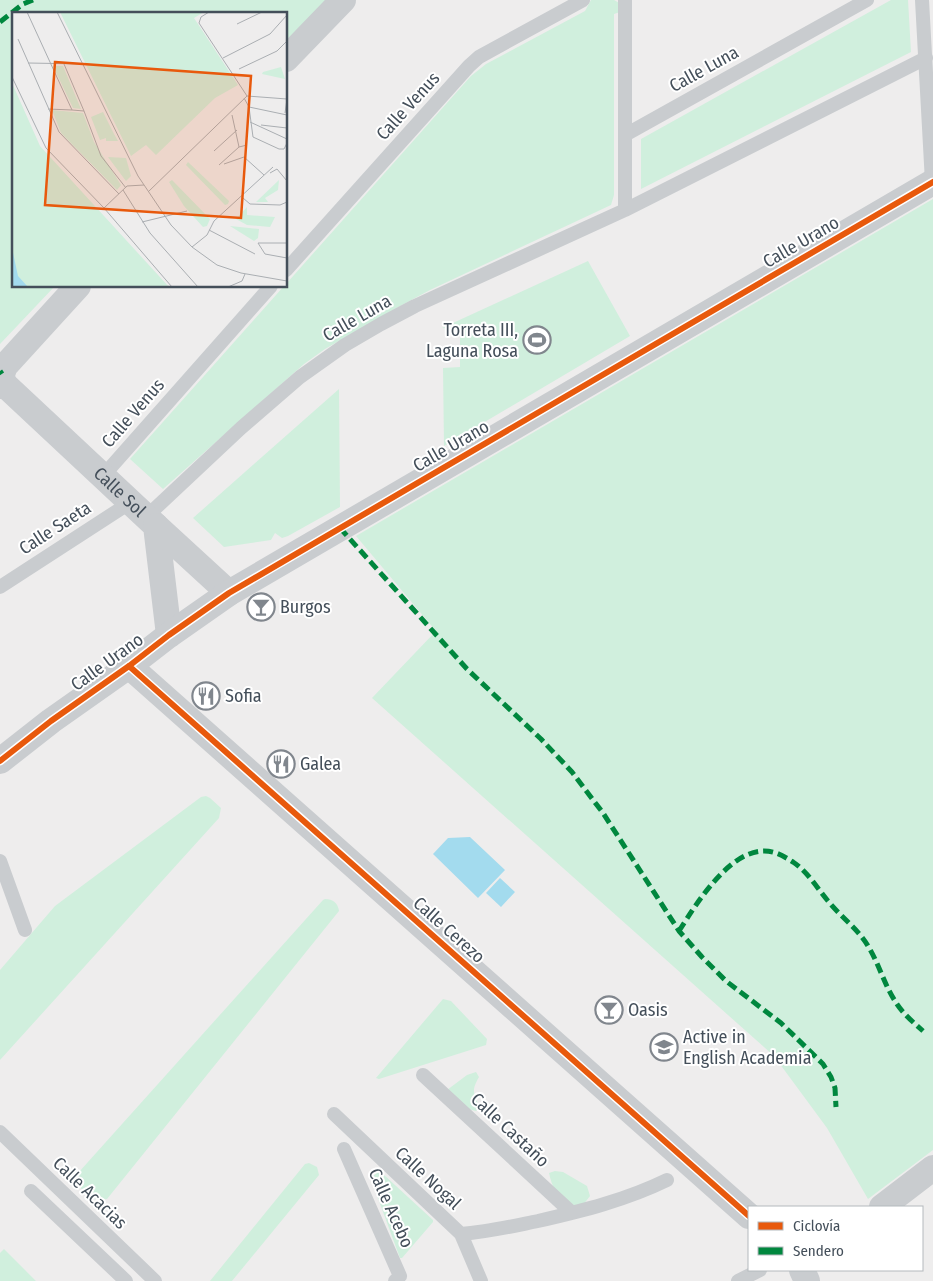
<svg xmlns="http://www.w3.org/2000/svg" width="933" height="1281" viewBox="0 0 933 1281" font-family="'Fira Sans Condensed',sans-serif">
	<rect width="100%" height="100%" fill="#eeeded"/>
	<path fill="#d0efdd" d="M0,0h326l-40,42v-28h-272v272h41l-55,58z
		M591,0h23l7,4 -1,8 -6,2v181l-3,10 -181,85 -28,15 -77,44 -21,15 -141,125 -33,-30 154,-173h2v-2l185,-208 15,-12 99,-53z
		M891,0h17l3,52 -270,137v-50z
		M933,199v951l-65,49 -41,-71 -53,-72 -402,-358 64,-67 -80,-95z
		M588,261l42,75 -186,110 -1,-78 17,-1v-38l-18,-1z
		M339,389l1,118 -52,29 -6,2 -7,-5 -4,7 -47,7 -31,-29z
		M206,796l4,2 11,10 -2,10 -219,242v-90l55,-64 146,-109z
		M325,899c8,0 13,4 14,12l-232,288c-17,3 -32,-9 -28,-27l244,-272z
		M443,999l8,2 36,38 -1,6 -107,34 -3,-1z
		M476,1072l3,5c-9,16 -4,15 0,31l-3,3 -20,-5 -9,-16 20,-15z
		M309,1163l8,4 2,8 -87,106h-22l95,-117z
		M555,1171l8,1 24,14 3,10 -7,9h-16c-10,-9 -15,-18 -18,-32z
		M378,1172l5,2 50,46v2l-31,36h-2l-28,-76v-5z
		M4,1249l32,32h-36v-28z"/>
	<path fill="#a3dbee" d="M470,837l35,33 -27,28 -45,-44 15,-16z
		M500,878l15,14 -14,15 -15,-14z"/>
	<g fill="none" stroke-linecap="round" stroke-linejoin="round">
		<path stroke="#c9cccf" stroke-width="14" d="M625,0v135
			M922,0l10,182
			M625,210l301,-152
			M286,270l183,-204 10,-9 104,-57
			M103,476l168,-190
			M146,517l95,-89 59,-51 45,-32 36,-21 34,-18 210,-96v-75l242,-135
			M0,587l131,-85
			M0,861l25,69
			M423,1075l149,138
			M334,1114l127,120 20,47
			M0,1132l155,149
			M344,1149l56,127 -5,5
			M31,1191l95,90
			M461,1234c26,-2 52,-8 77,-13 44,-10 88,-21 129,-41
			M738,1281l22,-11"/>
		<g stroke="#c9cccf" stroke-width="26">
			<path d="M286,59l57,-59"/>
			<path d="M3,383l-1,-9 3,-8 73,-80"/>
			<path id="s1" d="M0,386l3,-3 153,143 13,109"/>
			<path d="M156,526l73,67"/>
			<path d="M129,666l620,550"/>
			<path d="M0,761l51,-40 78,-55 40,-31 60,-42 704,-411"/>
			<path d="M882,1207l51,-39"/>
			<path d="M802,1270l5,11"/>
		</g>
		<path stroke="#00873e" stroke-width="5" stroke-dasharray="10 5" stroke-linecap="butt" d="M0,22l23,-18 10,-4
			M0,371l2,3
			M340,528l127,141 74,70 31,33 31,41 76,118 23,26 24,24 55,42 42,41 8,13 4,11 1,19
			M679,931c18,-28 56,-92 97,-78 6,2 12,6 17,9 15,10 24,26 35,39 13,16 30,28 40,45 11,18 16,38 27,55 7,12 18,21 28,30"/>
		<g stroke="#fff" stroke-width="9">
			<path id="cycleway" d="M129,666l620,550
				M0,761l51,-40 78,-55 40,-31 60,-42 704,-411"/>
		</g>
		<use href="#cycleway" stroke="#e8590c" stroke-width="6"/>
	</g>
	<defs>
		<g id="stadium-ring" transform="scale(1.4375)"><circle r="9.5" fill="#fff" stroke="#80868d" stroke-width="1.5"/><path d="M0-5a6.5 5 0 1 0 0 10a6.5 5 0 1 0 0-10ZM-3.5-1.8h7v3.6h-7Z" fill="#80868d"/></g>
		<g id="bar-ring" transform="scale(1.4375)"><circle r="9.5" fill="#fff" stroke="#80868d" stroke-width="1.5"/><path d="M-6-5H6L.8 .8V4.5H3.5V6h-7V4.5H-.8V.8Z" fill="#80868d"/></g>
		<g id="restaurant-ring" transform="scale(1.4375)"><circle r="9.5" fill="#fff" stroke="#80868d" stroke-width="1.5"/><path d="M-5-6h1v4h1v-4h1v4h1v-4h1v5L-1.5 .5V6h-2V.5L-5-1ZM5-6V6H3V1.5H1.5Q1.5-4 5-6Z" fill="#80868d"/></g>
		<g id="school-ring" transform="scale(1.4375)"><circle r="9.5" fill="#fff" stroke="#80868d" stroke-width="1.5"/><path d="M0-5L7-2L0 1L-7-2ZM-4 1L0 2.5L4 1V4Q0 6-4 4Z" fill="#80868d"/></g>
	</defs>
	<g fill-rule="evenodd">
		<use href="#stadium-ring" x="537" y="340"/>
		<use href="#bar-ring" x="261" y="607"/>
		<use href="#restaurant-ring" x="206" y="696"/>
		<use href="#restaurant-ring" x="281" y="764"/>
		<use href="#bar-ring" x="609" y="1010"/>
		<use href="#school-ring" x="664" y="1047"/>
	</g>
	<g text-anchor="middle" stroke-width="4" stroke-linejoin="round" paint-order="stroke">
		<g font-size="18" fill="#444f5a" stroke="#fff">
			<text transform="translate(704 69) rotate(-29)" y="6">Calle Luna</text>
			<text transform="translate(408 106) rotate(-48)" y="6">Calle Venus</text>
			<text transform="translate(801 242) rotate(-30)" y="6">Calle Urano</text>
			<text transform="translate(357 318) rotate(-30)" y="6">Calle Luna</text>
			<text transform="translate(133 413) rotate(-49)" y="6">Calle Venus</text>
			<text transform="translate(451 446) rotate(-30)" y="6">Calle Urano</text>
			<text dy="6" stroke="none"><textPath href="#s1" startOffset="164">Calle Sol</textPath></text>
			<text transform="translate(55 528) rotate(-33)" y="6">Calle Saeta</text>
			<text transform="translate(107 662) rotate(-36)" y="6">Calle Urano</text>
			<text transform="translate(449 930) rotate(42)" y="6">Calle Cerezo</text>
			<text transform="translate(510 1130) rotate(43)" y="6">Calle Castaño</text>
			<text transform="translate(428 1178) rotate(43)" y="6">Calle Nogal</text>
			<text transform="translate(90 1193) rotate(44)" y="6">Calle Acacias</text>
			<text transform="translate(391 1208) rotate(66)" y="6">Calle Acebo</text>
		</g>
		<g font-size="18" fill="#444f5a" stroke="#fff" text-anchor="start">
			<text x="518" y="336" text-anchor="end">Torreta III,<tspan x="518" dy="21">Laguna Rosa</tspan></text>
			<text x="280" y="613">Burgos</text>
			<text x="225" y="702">Sofia</text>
			<text x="300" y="770">Galea</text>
			<text x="628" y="1016">Oasis</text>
			<text x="683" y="1043">Active in<tspan x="683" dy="21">English Academia</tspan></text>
		</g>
	</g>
	<g transform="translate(12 12)">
		<rect width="275" height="275" fill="#eeeded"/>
		<path d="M48,0h144l-10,6 44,67 -23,13 -59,57 -10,-10 -15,11zM41,54h10l18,43 -8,-1zM269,55l4,12 -23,-5 1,-2zM0,71l28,63 129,141h-157zM40,98l31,3 11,29 27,43 -4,5 -56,-57zM91,100l11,22 4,7h-12v-3l-6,2 -9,-23zM96,145l18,1 5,18 -5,5zM176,150l41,39 -1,3 -3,1 -39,-40zM160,168l38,39 -3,7 -4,1 -19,-21 -15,-24zM267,168l-1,10 -13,8 3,4h-12zM235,195v8l28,2 -5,10 -23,-2 -11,-6zM218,214l29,3 -1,9 -4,3z" fill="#d0efdd"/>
		<path d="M0,236l6,28 10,11h-16z" fill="#a3dbee"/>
		<path fill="none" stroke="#aaaeb2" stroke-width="1" d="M15,0l45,98 12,1 17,45 25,32M45,0l81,164 33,49 21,22 25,18 24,8 46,8M197,0l-8,5 -2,6 48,73M225,12l25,-12M6,27l41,93 60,62M211,46l47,-24 17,-19M16,51l55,1M52,52l20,47M227,57l38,-18 10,-10M0,65l34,71 58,60M232,86l5,9 4,30 26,12h5l3,-6M237,95l38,8M36,97l24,1M220,103l7,32M238,110l37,17M249,113l26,3M202,139l23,-21M212,152l20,-7 20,18M207,153l20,-18 8,-2M258,161l7,-4 10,12M132,173l-17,1 -23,22 68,79M111,178l27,43 48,54M136,180l99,-96 40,3 -2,14M231,186l7,6 30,1 7,-3M130,210l45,-11M197,218l46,24M275,231h-29l7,11 22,4M180,235l15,-12 7,-14 59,-54M216,275l14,-6 3,-7"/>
		<path fill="#e8590c" fill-opacity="0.15" stroke="#e8590c" stroke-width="2.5" d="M43,50l196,14 -10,142 -196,-13z"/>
		<rect width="275" height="275" fill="none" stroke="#444f5a" stroke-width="2.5"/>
	</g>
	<rect x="748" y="1206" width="175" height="65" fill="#ffffff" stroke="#b4b9bd"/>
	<rect x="758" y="1222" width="25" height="8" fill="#e8590c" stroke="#b4b9bd"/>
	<text x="793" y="1231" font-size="15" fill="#444f5a">Ciclovía</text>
	<rect x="758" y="1247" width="25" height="8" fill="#00873e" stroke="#b4b9bd"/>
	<text x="793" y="1256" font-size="15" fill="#444f5a">Sendero</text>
</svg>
